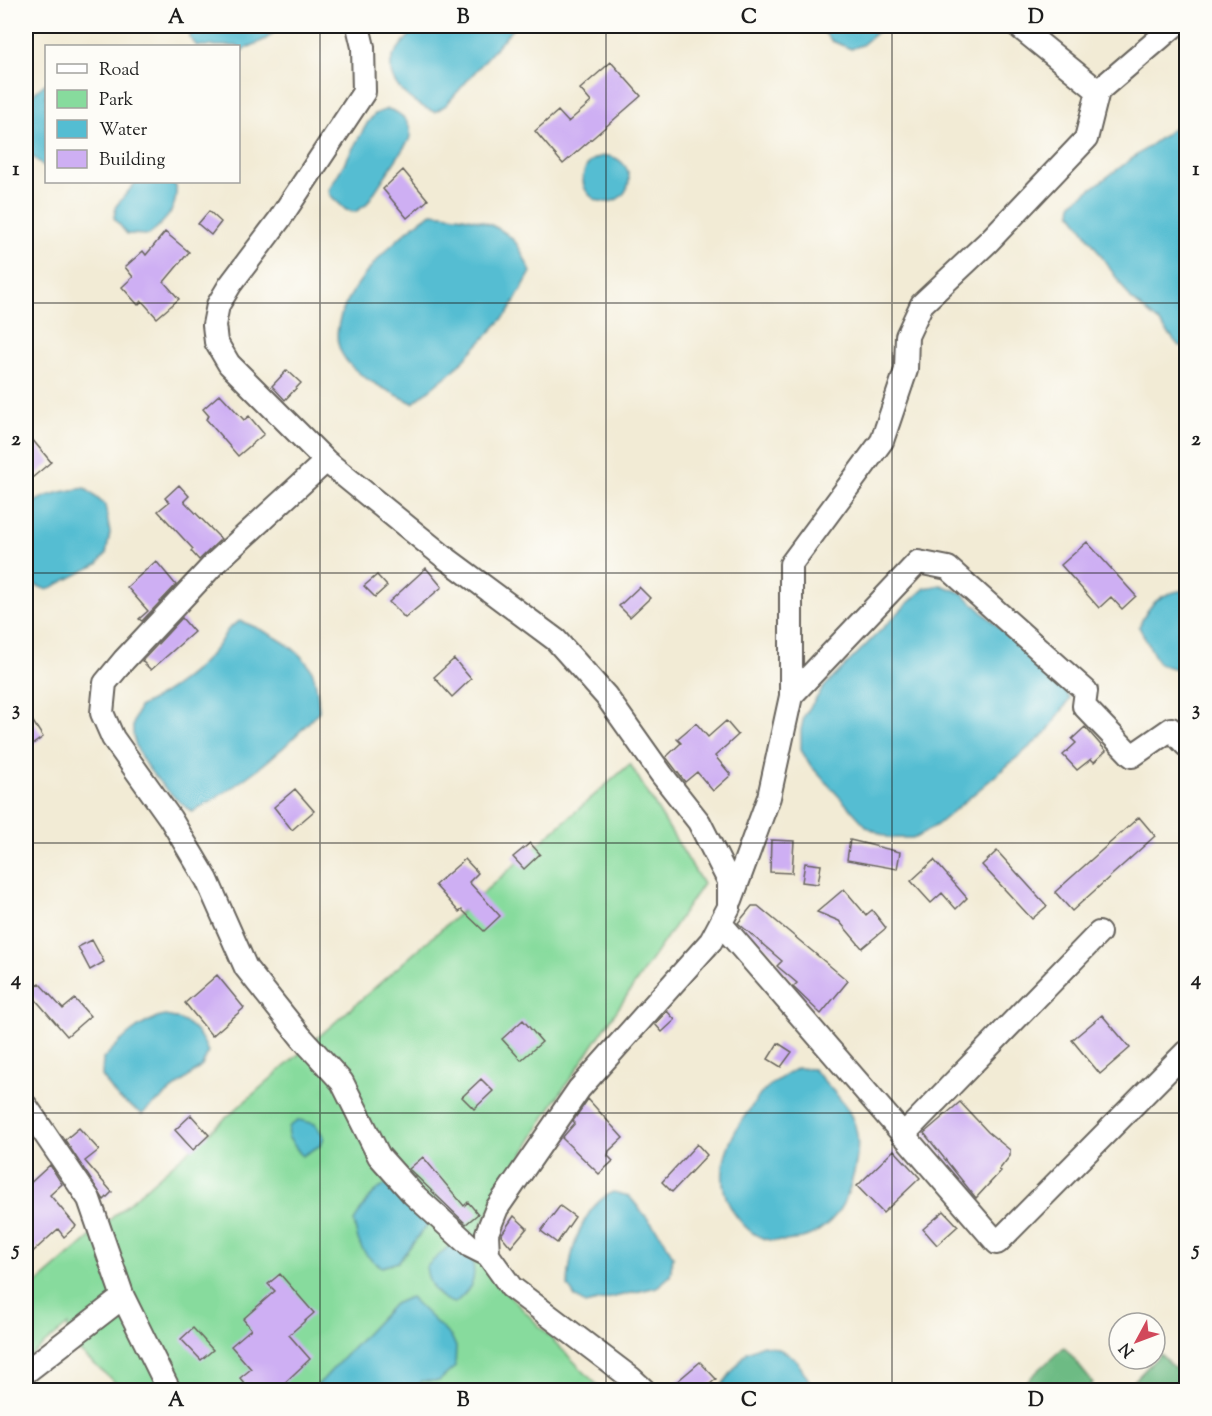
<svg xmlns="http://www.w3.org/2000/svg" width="1212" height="1416" viewBox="0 0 1212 1416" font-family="'Sorts Mill Goudy',serif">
	<rect width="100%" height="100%" fill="#fdfcf7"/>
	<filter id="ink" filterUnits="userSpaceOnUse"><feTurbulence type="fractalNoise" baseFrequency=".0167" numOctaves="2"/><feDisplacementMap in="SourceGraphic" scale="12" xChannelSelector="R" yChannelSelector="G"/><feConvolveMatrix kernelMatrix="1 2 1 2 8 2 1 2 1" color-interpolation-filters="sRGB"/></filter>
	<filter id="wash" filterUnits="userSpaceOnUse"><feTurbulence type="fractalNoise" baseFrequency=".008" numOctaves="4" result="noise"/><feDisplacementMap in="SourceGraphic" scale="24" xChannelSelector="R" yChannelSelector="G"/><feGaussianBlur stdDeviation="1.35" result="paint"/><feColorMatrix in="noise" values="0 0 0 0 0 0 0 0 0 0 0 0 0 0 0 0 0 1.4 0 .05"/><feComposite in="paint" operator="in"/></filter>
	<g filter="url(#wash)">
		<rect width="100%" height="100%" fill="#f2ebd5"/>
		<path fill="#87db9d" stroke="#527c5c" stroke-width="1.5" d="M630,764l73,120 -154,226 -69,117 8,47 110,112 -4,4h-444l-1,-2 -29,-1 -54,-48 2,-14 -42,34v-66z"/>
		<path fill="#6dbb84" stroke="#446c50" stroke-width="1.5" d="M1064,1347l29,36 -6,7h-70z
			M1160,1354l26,25v11h-61z"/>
		<path fill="#54bdd2" stroke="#386c77" stroke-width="1.5" d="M196,26h85l-15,13 -27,13 -1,-6h-41l-8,-9z
			M418,26h97l-69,79 -11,7c-20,-7 -51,-28 -43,-53 4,-11 19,-24 26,-33z
			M818,26h66l-22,19 -11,4 -19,-8z
			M46,83v85l-20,-17v-51z
			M387,109c15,3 27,16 22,31l-43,65 -11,7 -9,-2 -16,-15 -1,-5 39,-68 7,-8z
			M1186,119v227h-7l-21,-25 -27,-22 -60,-87 1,-9z
			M583 179a23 23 0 1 1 46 0a23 23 0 1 1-46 0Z
			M136,182h34l6,4c2,24 -11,35 -27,49l-22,-1 -13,-16 2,-12z
			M432,213c29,3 64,6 84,30 6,8 10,20 15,29l-23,41 -53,56 -42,34c-22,-11 -59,-26 -71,-49 -25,-44 56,-121 90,-141z
			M85,488l20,17 5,28 -4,21 -8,10 -51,26 -21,-9v-72c14,-15 39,-18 59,-21z
			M941,585l21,8 100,93 8,13 -24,34 -109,92 -22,13h-26l-22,-11 -56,-61 -10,-16v-20l3,-14 20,-29 83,-83 18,-16z
			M1186,590v82l-27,-8 -20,-37c9,-23 22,-35 47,-37z
			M240,621c24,9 57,24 71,48 6,11 7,29 8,42 -36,42 -80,75 -127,101 -23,-18 -62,-54 -59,-87 1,-6 4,-12 6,-18 29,-14 57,-34 77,-59 10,-13 8,-19 24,-27z
			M165,1016c23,3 35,15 43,36l-6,14 -60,48 -25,-17 -15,-21 1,-17c18,-19 36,-38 62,-43z
			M797,1068l16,1c37,40 55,55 39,111 -4,16 -13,35 -27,46 -18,16 -57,22 -76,4 -41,-37 -29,-82 1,-121 5,-7 10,-16 17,-21 9,-8 20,-14 30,-20z
			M299,1120l16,4 9,13 -3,8 -19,11 -14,-19 1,-10z
			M397,1182l32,41 -31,39 -16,5c-20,-11 -25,-25 -28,-46 12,-19 20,-36 43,-39z
			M613,1192l16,4 32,39 12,21 -3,20 -13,11 -72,17 -10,-7 -7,-11c1,-32 13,-79 45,-94z
			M449,1246l22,5c5,29 5,33 -16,52 -18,-3 -27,-19 -29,-36z
			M410,1297l42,41 4,9 -1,20 -16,14h-17l-8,9h-101l81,-86z
			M763,1345c29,5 34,14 48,39l-1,6h-92l29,-38z"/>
		<g id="blocks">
			<path fill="#ceaff3" d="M611,62l30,34 -78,68 -28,-33 23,-20 10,11 23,-20 -11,-13z
				M403,170l25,30 -21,18 -24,-29z
				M209,211l12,11 -10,13 -13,-11z
				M165,232l24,20 -25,30 15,17 -22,19 -15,-17 -4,4 -16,-18 11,-10 -8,-10 18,-16 3,4z
				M287,370l14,13 -16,17 -13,-14z
				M220,394l24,26 5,-4 15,18 -26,22 -32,-37 3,-3 -6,-7z
				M26,432l25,30 -25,21z
				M179,485l10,11 -5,5 37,38 -22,21 -8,-9 2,-2 -35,-38 11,-9 -4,-4z
				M1087,542l49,54 -14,13 -11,-12 -12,11 -38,-43z
				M156,561l20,24 -34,36 -3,-2 9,-8 -21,-24z
				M426,568l16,19 -37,31 -16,-16z
				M377,575l10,11 -12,11 -11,-11z
				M639,587l11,11 -20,19 -11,-11z
				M182,618l12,14 -43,38 -9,-9z
				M454,659l17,20 -19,18 -18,-20z
				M26,711l17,26 -17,12z
				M726,721l12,14 -23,21 16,19 -18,16 -16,-19 -12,10 -19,-25 15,-14 -4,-4 19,-16 12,14z
				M1085,727l21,24 -12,11 -3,-3 -14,11 -14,-15 13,-12 -4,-4z
				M295,789l19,22 -22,19 -18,-23z
				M1139,817l16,19 -83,75 -17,-19z
				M771,840l23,1 -2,32 -22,-1z
				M850,840l50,12 -3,17 -50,-9z
				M530,843l10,11 -16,15 -11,-12z
				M997,851l50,55 -15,13 -50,-54z
				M465,859l13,14 -9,9 31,34 -16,15 -22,-21 -3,2 -24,-27z
				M934,860l33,38 -11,11 -14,-16 -11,10 -20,-22z
				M805,863l16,2 -3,19 -16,-2z
				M844,889l22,26 6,-5 14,18 -24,20 -23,-27 -22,-9z
				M752,906h6l90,75 -27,33 -28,-27 4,-4 -20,-17 5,-5 -44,-38z
				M92,940l12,22 -14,8 -12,-23z
				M217,975l27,33 -32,28 -27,-33z
				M39,983l24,26 12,-10 15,17 -23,20 -38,-44z
				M667,1011l8,9 -13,12 -7,-8z
				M1102,1015l28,33 -30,26 -28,-34z
				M523,1020l19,22 -21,18 -19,-21z
				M778,1043l14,9 -11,15 -13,-8z
				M481,1079l12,12 -19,18 -12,-12z
				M588,1099l35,39 -14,13 -1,5 5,5 -14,13 -37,-36 13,-15 -2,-2z
				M960,1102l28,30 22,18v6l-11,14 2,1 -25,27 -52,-65z
				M191,1115l18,20 -16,15 -18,-20z
				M79,1128l20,22 -14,11 27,31 -8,8 -39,-60z
				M697,1144l10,11 -35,37 -10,-10z
				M894,1150l26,28 -37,35 -26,-27z
				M423,1157l41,49 4,-4 10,12 -12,10 -57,-55z
				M50,1165l12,19 -12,11 26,31 -12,11 -6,-8 -32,29v-71z
				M560,1206l15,11 -18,26 -16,-12z
				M944,1211l14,15 -21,19 -14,-16z
				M514,1216l13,12 -16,19 -10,-12z
				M280,1274l34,39 -25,22 21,24 -33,31h-27l-10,-12 11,-9 -20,-23 20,-17 -8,-10 32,-28 -7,-7z
				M193,1328l20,22 -12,10 -20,-21z
				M700,1362l16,17 -13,11h-36z"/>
		</g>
	</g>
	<g filter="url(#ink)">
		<use href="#blocks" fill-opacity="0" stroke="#67645d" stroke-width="1.5"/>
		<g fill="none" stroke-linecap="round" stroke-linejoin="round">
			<g stroke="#67645d" stroke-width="26">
				<path id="minor" d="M358,26l5,21 1,45 -85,128 -49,65 -12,20 -4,20 2,17 13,22 97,97 117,95 113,84 50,56 56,79 37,47 30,59v26l-18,34 -132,148 -82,119 -10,25 1,22 23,32 120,91 13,12
					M1018,26l80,65
					M326,461l-111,102 -91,97 -19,23 -3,30 11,25 57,80 37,62 39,88 55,69 41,45 37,74 34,38 57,52 18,9
					M791,696l127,-134 30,6 138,123 -2,15 48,50 39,-27 15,16
					M731,900l38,-103 22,-101v-132l91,-123 24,-71 1,-34 15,-32 66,-62 98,-103 12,-48 76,-65
					M722,925l275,318 189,-191
					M26,1106l63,93 34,98 46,93
					M903,1135l196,-202
					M26,1372l97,-75"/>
			</g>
			<use href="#minor" stroke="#fff" stroke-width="22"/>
		</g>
	</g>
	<path fill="none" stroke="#1c1c1c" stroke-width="1.5" stroke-opacity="0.55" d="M320,26v1364M606,26v1364M892,26v1364M26,303h1160M26,573h1160M26,843h1160M26,1113h1160"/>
	<rect width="1212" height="1416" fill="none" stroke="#fdfcf7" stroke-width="66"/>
	<rect x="45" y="45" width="195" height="138" fill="#fdfcf7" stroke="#a3a29f" stroke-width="1.5"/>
	<rect x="57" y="64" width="30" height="9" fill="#ffffff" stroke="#a3a29f" stroke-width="1.5"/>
	<text x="99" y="75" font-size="18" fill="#1c1c1c">Road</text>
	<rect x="57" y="90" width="30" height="18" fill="#87db9d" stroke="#a3a29f" stroke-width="1.5"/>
	<text x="99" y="105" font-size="18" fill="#1c1c1c">Park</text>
	<rect x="57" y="120" width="30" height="18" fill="#54bdd2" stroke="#a3a29f" stroke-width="1.5"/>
	<text x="99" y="135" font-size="18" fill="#1c1c1c">Water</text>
	<rect x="57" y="150" width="30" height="18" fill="#ceaff3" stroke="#a3a29f" stroke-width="1.5"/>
	<text x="99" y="165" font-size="18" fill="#1c1c1c">Building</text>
	<g transform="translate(1137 1341) rotate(229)"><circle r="28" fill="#fdfcf7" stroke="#a3a29f" stroke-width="1.5"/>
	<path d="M0-4.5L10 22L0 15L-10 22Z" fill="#d1495b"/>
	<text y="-9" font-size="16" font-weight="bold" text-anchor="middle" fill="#1c1c1c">N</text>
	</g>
	<rect x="33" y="33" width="1146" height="1350" fill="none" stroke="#1c1c1c" stroke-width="2"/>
	<g font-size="20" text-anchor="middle" font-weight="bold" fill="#1c1c1c">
		<text x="176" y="23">A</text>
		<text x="463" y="23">B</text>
		<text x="749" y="23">C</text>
		<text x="1036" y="23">D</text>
		<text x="16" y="175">1</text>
		<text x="1196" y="175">1</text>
		<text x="16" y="445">2</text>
		<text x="1196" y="445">2</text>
		<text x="16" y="715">3</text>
		<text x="1196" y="715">3</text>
		<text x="16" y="985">4</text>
		<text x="1196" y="985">4</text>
		<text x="16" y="1255">5</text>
		<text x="1196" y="1255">5</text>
		<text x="176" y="1406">A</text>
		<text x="463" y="1406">B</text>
		<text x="749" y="1406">C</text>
		<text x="1036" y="1406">D</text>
	</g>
</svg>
